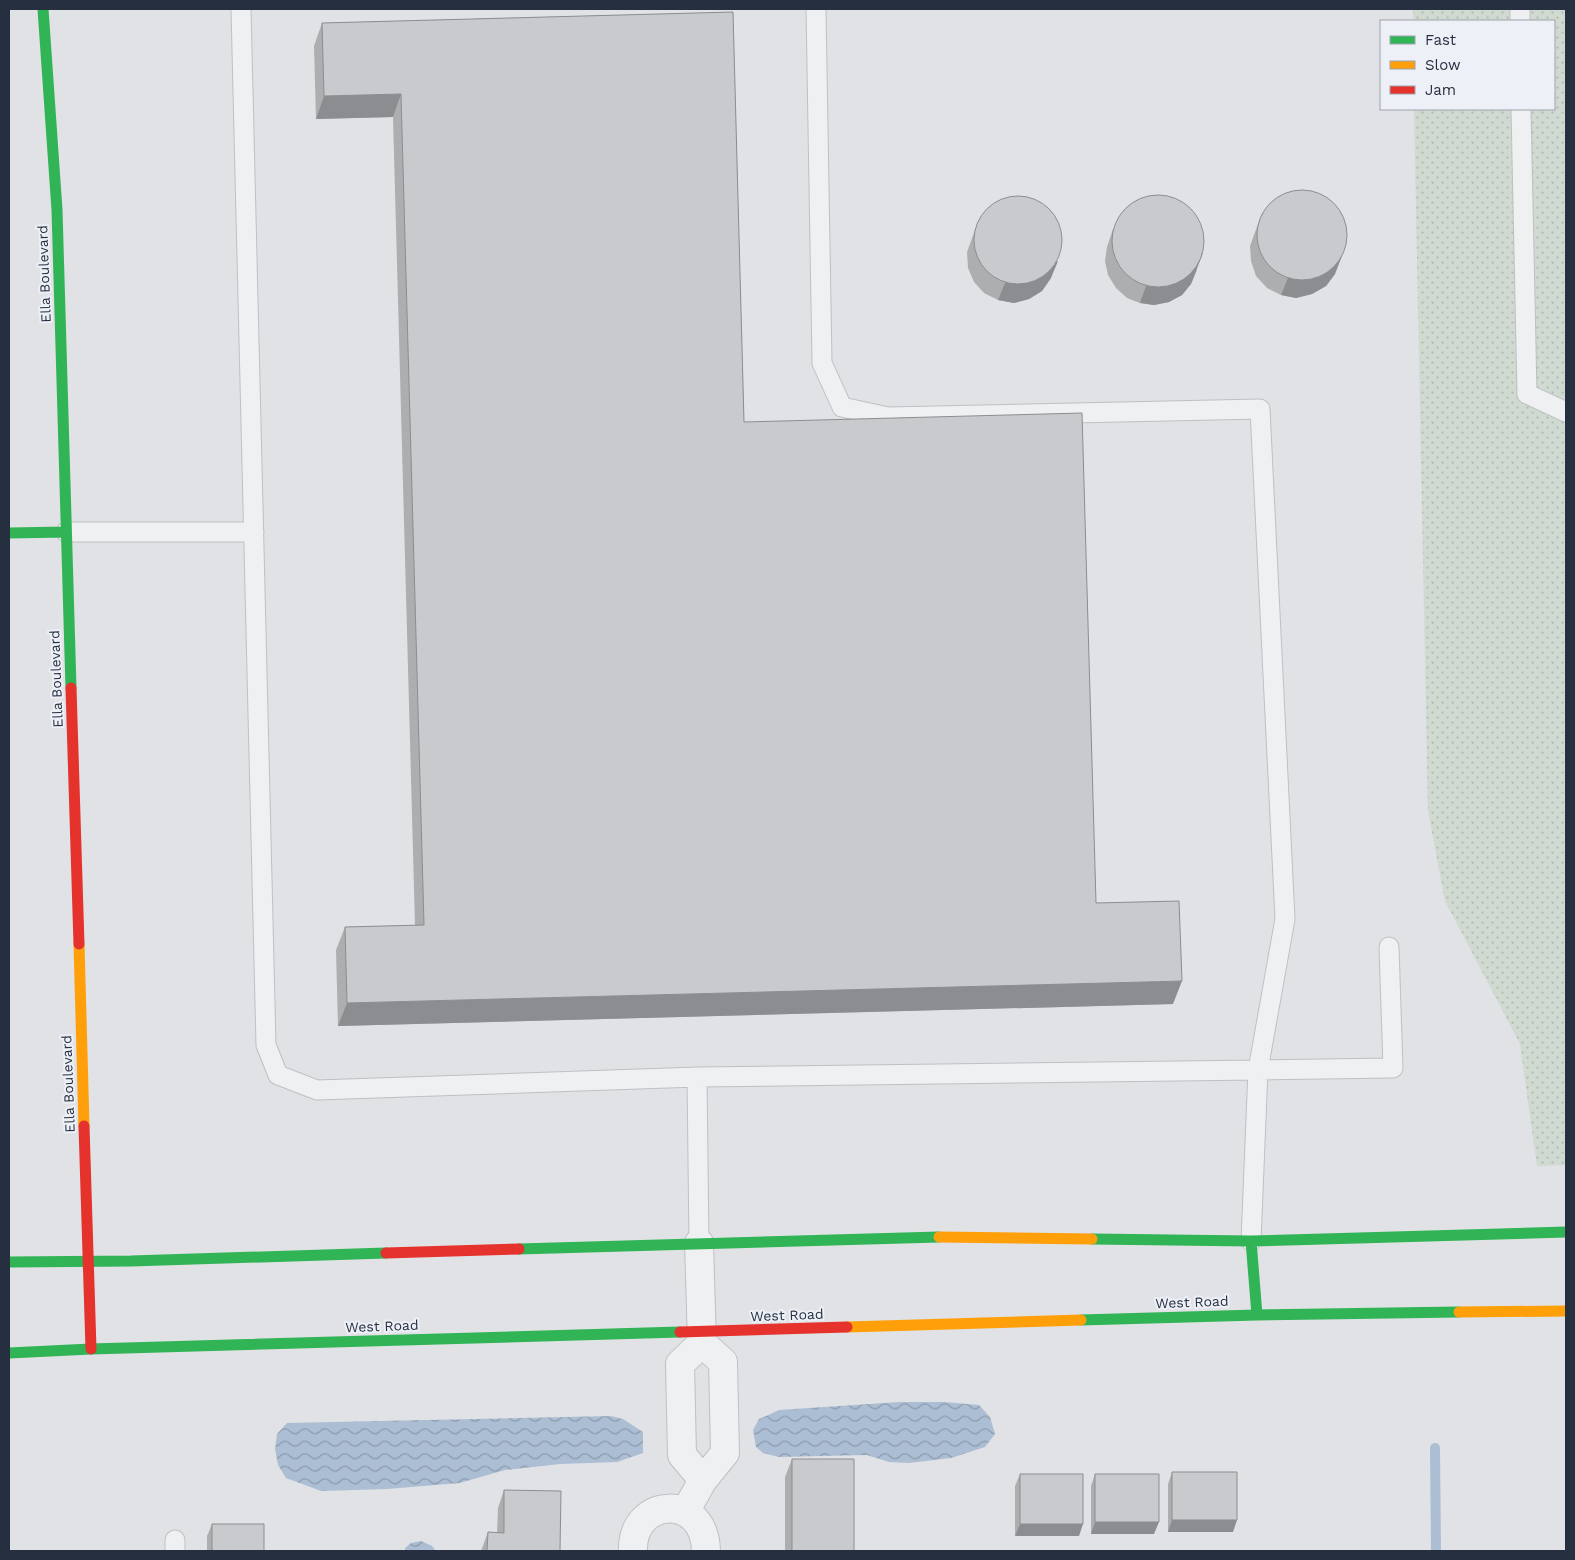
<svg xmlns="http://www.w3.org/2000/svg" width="1575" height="1560" viewBox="0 0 1575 1560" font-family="'Work Sans',sans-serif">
	<defs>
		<pattern id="grass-dots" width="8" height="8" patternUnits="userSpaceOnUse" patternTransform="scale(1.25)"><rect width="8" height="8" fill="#d0dad0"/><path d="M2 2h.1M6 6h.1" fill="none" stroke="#b2bbb4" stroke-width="1.8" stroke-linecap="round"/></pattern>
		<pattern id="water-waves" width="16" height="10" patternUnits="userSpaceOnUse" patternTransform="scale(1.25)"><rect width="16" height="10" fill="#acbed3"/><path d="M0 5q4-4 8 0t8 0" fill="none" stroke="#8c9bad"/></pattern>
	</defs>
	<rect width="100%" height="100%" fill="#e0e2e5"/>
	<path fill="url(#grass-dots)" d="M1413,9h153v1156l-29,1 -17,-122 -75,-143 -17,-90 -14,-702h140v-88h-141z"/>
	<path fill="url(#water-waves)" d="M900,1402h44l35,3 11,12 5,17 -10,13 -34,11 -42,5 -20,-1 -22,-7 -88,2 -16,-4 -7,-6 -3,-17 6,-11 20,-9z
		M611,1416l12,3 20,13v21l-26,9 -57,2 -55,6 -45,13 -73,6 -66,2 -35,-13 -8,-13 -3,-16 2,-15 10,-11z
		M421,1541l11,5 4,5h-31v-3l6,-5z"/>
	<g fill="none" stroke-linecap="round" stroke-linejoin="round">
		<path stroke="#acbed3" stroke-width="10" d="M1435,1448l1,103"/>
		<g stroke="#bec0c3" stroke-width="21">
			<path id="lane" d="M241,9l25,1036 12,30 39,15 380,-13 561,-7 27,-151 -25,-510 -372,8 -46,-10 -20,-44 -6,-354
				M1520,9v12
				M1521,109l6,285 39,18
				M66,532h188
				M697,1077l2,166
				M1251,1241l7,-171 135,-2 -4,-121
				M175,1540v11"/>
		</g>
		<g stroke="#bec0c3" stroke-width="30">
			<path id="street" d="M699,1243l3,100
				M702,1343l-22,21 2,91 21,25
				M685,1512l18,-32 22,-27 -2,-91 -21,-19
				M633,1551c-2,-54 72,-59 73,0"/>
		</g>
		<use href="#lane" stroke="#eff0f2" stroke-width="19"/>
		<use href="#street" stroke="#eff0f2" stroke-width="28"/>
		<path stroke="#30b455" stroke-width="11" d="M43,9l14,201 14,478
			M9,533l57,-1
			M1092,1239l159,2 315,-9
			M1251,1241l6,74
			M519,1249l420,-12
			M9,1262l122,-1 255,-8
			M1081,1320l176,-5 202,-3
			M9,1353l82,-4 589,-17"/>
		<path stroke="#ff9f0a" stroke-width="11" d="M79,944l5,182
			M939,1237l153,2
			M1459,1312l107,-1
			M847,1327l234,-7"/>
		<path stroke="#e5322d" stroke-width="11" d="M71,688l8,256
			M84,1126l7,223
			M386,1253l133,-4
			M680,1332l167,-5"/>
	</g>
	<path fill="#acaeb0" d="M733,12l11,410 352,481 77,101 -835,22 -2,-76 9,-23 70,-2 -22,-808 -77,2 -2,-73 8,-23z
		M1262,213l73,61 -9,12 -14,8 -16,4 -15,-3 -14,-7 -11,-12 -5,-15 -1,-15z
		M979,219l72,59 -9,13 -13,8 -15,4 -16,-3 -14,-7 -10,-11 -6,-14 -1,-16z
		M1113,229l84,41 -6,14 -9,11 -13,7 -15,3 -14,-2 -13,-5 -11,-10 -8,-13 -3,-14 2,-14z
		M792,1459l62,92h-69v-74z
		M1172,1472l61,60h-65v-48z
		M1020,1474l59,62h-64v-50z
		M1095,1474l59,60h-63v-48z
		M504,1490l56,61h-79l7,-19 9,1 1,-25z
		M212,1524l52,27h-57v-15z"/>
	<path fill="#8c8d90" d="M401,94l-8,23 -77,2 8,-23z
		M1203,253l-12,31 -9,11 -13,7 -15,3 -14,-2 6,-17z
		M1342,256l-7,18 -9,12 -14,8 -16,4 -15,-3 7,-17z
		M1058,261l-7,17 -9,13 -13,8 -15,4 -16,-3 7,-17z
		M1182,981l-9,23 -835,22 9,-23z
		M1172,1520h65l-4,12h-65z
		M1095,1522h64l-5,12h-63z
		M1020,1524h63l-4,12h-64z"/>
	<path fill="#c8cacd" stroke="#8c8d90" d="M733,12l11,410 338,-9 14,490 83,-2 3,80 -835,22 -2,-76 79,-2 -23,-831 -77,2 -2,-73z
		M1257 235a45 45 0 1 1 90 0a45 45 0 1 1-90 0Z
		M1112 241a46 46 0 1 1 92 0a46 46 0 1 1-92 0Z
		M974 240a44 44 0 1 1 88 0a44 44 0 1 1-88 0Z
		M792,1459h62v92h-62z
		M1172,1472h65v48h-65z
		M1020,1474h63v50h-63z
		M1095,1474h64v48h-64z
		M504,1490l57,1 -1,60h-73l1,-19 16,1z
		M212,1524h52v27h-52z"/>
	<g text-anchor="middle" stroke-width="4" stroke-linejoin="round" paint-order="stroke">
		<g font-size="14" fill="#262f40" stroke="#edf0f6">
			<text transform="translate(44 274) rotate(-92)" y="5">Ella Boulevard</text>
			<text transform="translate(56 679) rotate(-92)" y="5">Ella Boulevard</text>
			<text transform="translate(68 1084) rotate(-92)" y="5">Ella Boulevard</text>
			<text transform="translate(1192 1302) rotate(-2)" y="5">West Road</text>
			<text transform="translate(787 1315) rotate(-2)" y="5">West Road</text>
			<text transform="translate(382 1326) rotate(-2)" y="5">West Road</text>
		</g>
	</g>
	<rect width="1575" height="1560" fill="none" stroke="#262f40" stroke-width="20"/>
	<rect x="1380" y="20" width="175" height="90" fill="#edf0f6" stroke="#9da3ad"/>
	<rect x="1390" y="36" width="25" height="8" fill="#30b455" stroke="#9da3ad"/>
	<text x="1425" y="45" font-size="15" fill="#262f40">Fast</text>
	<rect x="1390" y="61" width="25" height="8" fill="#ff9f0a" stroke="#9da3ad"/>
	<text x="1425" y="70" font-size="15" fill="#262f40">Slow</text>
	<rect x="1390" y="86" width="25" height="8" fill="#e5322d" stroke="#9da3ad"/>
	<text x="1425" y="95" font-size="15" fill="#262f40">Jam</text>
</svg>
